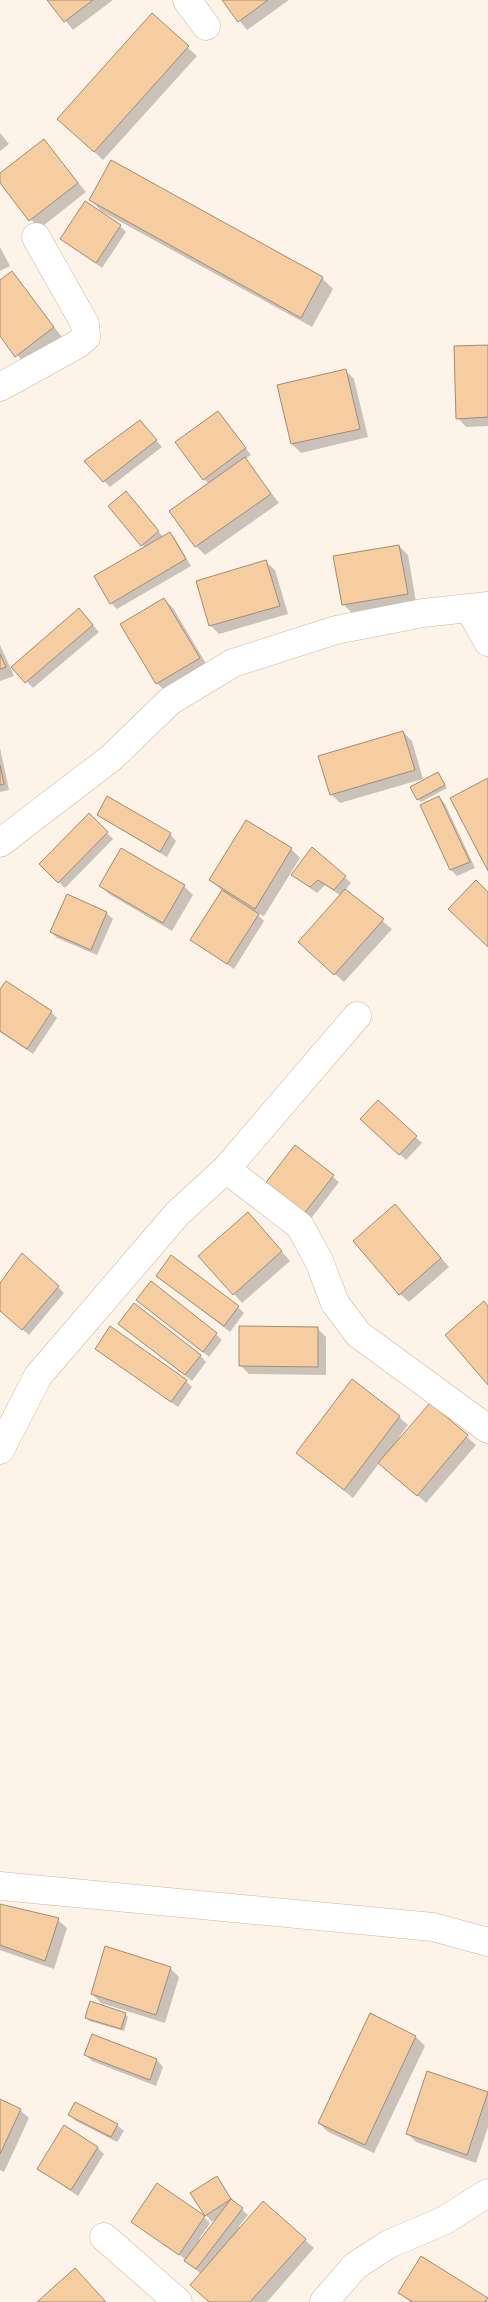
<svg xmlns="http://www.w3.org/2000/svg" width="488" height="2302" viewBox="0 0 488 2302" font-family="'Space Grotesk',sans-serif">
	<rect width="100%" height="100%" fill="#fdf3e8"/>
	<path fill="#0003" d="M49,0h64l-40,30z
		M223,0h66l-42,30z
		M152,15l45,41 -94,104 -36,-33z
		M0,133l9,11 -9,7z
		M44,141l42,51 -47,37 -39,-48v-7z
		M91,200l231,78 11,11 -21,38 -211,-116z
		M120,226l6,6 -24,36 -41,-29z
		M0,247l10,19 -10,5z
		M12,273l50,64 -37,27 -25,-30v-52z
		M488,346v80l-22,1 -8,-9z
		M345,370l9,9 14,58 -67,16 -9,-9 -14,-58z
		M218,412l33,43 -6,4 34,44 -74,52 -9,-9 13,-62 -5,-5z
		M146,428l16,19 -52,40 -6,-6z
		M132,499l31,38 7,-4 6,7 15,26 -74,43 -6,-6 34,-55 -35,-42z
		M399,546l9,9 8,47 -64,11 -9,-9z
		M266,562l9,8 13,44 -69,20 -8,-8 -14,-44z
		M164,599l9,9 35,59 -42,25 -9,-9z
		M85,616l14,16 -66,56 -20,-21z
		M0,645l14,31 -14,5z
		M403,732l9,9 11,38 -83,24 -9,-9z
		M0,748l9,42 -9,2z
		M440,776l7,12 -26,14 -3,-3z
		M439,797l6,7 30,64 -18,8 -6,-6 -30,-65z
		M108,798l62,36 6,7 -9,16 -62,-37 -7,-6z
		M89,815l24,24 -48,49 -24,-24z
		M247,821l44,28 9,9 -36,58 -9,-4 9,9 -30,48 -43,-29 32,-49 -13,-11z
		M312,848l39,35 -6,7 47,39 -48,53 -35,-31 32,-55 -16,-11 -8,8 -25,-18z
		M101,886h83l9,9 -21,36 -63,-37z
		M106,913l7,6 -16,36 -40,-17 -6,-6z
		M0,991l51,21 6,6 -24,36 -33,-22z
		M378,1102l44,41 -16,17 -44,-41z
		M295,1146l44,36 -29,38 -38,-29z
		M404,1215l45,52 -40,35 -9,-8z
		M257,1223l33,38 -48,42 -8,-9z
		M157,1276l81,31 6,6 -14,19z
		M0,1285l58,2 6,6 -35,42 -29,-25z
		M144,1306l72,28 6,6 -13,17z
		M318,1329l8,8v38l-77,-1 -9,-9z
		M126,1330l74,25 6,7 -14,19z
		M96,1348l90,33 6,6 -14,20z
		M430,1404l46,41 -50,58 -46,-41 -27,36 -55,-45 101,-36 9,8 -9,12 2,2z
		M0,1906l58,14 9,8 -13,41 -54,-19z
		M170,1968l9,9 -14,46 -64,-20 -9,-9z
		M125,2014l3,3 -4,14 -35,-10 -2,-3z
		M370,2015l46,22 9,9 -51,107 -46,-21 -9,-9z
		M93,2036l64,24 6,7 -7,19 -64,-25 -6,-6z
		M428,2072l60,21v34l-12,36 -60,-21 -9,-9z
		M0,2100l20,10 9,8 -25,54 -4,-2z
		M69,2115l48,10 7,6 -7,11 -41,-21z
		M64,2127l34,21 6,6 -26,42 -39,-27z
		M216,2178l19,25 13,12 -9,11 2,2 64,12 9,8 -47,54h-57l-9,-28 -18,-15 1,-1 -52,-36 72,-5 6,6 -11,16 2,1 17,-23 -6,5 -6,-7z
		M400,2292l87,7 1,3h-78z"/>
	<path fill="#f6cda1" stroke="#a38c74" d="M47,0h46l-29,22z
		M222,0h46l-30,22z
		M152,13l37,33 -95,106 -37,-33z
		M44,139l34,44 -49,38 -29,-38v-10z
		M111,160l212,117 -22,41 -212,-118z
		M85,201l36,24 -25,38 -36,-24z
		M12,271l42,56 -39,30 -15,-21v-56z
		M488,345v72l-32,2 -2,-73z
		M346,369l14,60 -69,15 -14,-59z
		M218,411l28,37 -43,32 -28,-38z
		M140,420l17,20 -54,42 -19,-21z
		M245,457l26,37 -76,53 -26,-36z
		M126,491l33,40 -18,15 -33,-40z
		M170,532l16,27 -76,45 -16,-28z
		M399,545l9,49 -66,11 -9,-49z
		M266,560l14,46 -71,20 -13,-45z
		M164,598l36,60 -44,26 -36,-60z
		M79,608l14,17 -68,58 -14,-16z
		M0,654l6,13 -6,2z
		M403,731l12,39 -85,25 -12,-39z
		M0,765l4,19 -4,1z
		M438,772l7,13 -28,15 -7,-13z
		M488,778v93l-38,-73z
		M107,796l64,37 -11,19 -63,-37z
		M439,796l31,66 -20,8 -30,-65z
		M89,813l19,19 -50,51 -19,-19z
		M246,820l46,28 -37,61 -46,-29z
		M312,847l34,29 -12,14 -16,-10 -8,7 -19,-12z
		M121,848l64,37 -22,38 -64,-37z
		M476,880l12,12v55l-40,-38z
		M345,889l39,30 -50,56 -36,-33z
		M222,890l37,24 -32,50 -37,-24z
		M67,894l40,18 -16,38 -41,-18z
		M6,981l46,30 -25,38 -27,-18v-42z
		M378,1100l39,36 -18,19 -39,-36z
		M295,1145l39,30 -31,40 -39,-30z
		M395,1204l46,54 -42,37 -46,-54z
		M248,1212l34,39 -49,44 -35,-39z
		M22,1253l37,33 -37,44 -22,-19v-28z
		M171,1255l68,51 -15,20 -68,-50z
		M151,1281l66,52 -14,19 -67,-52z
		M484,1301l4,5v79l-43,-50z
		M134,1303l67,52 -16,20 -67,-51z
		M110,1326l77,54 -16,22 -76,-53z
		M239,1326l79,1v40l-79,-1z
		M352,1379l48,37 -56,74 -48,-37z
		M430,1403l38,32 -51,61 -39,-33z
		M0,1904l59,14 -14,43 -45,-16z
		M105,1946l66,21 -15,48 -65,-21z
		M90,2001l36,12 -5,16 -36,-11z
		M370,2013l46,23 -51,109 -47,-22z
		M92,2034l65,25 -7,21 -66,-25z
		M427,2071l61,21 -21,63 -61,-21z
		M0,2099l21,10 -21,45z
		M75,2102l43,22 -7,13 -43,-22z
		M64,2125l34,22 -27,43 -34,-21z
		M217,2176l14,23 -26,17 -15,-23z
		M157,2183l48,33 -26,39 -48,-33z
		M231,2199l12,9 -47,61 -12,-8z
		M263,2201l43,38 -56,63h-41l-19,-17z
		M421,2256l67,42 -3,4h-72l-15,-9z
		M75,2268l31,34h-69z"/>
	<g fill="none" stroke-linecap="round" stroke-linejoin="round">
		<g stroke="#cfb69d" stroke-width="29">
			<path id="minor" d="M187,0l19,26
				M0,387l78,-43 8,-7 -1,-13 -49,-87
				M469,608l19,34
				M0,843l111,-85 59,-57 63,-38 103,-33 87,-17 65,-7
				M226,1169l74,57 19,35 16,42 23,31 130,95
				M0,1450l38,-74 139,-162 49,-45 131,-153
				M0,1886l433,41 55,15
				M104,2237l74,65
				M324,2302l31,-36 34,-22 54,-23 45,-28"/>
		</g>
		<use href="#minor" stroke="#fff" stroke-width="28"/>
	</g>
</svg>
